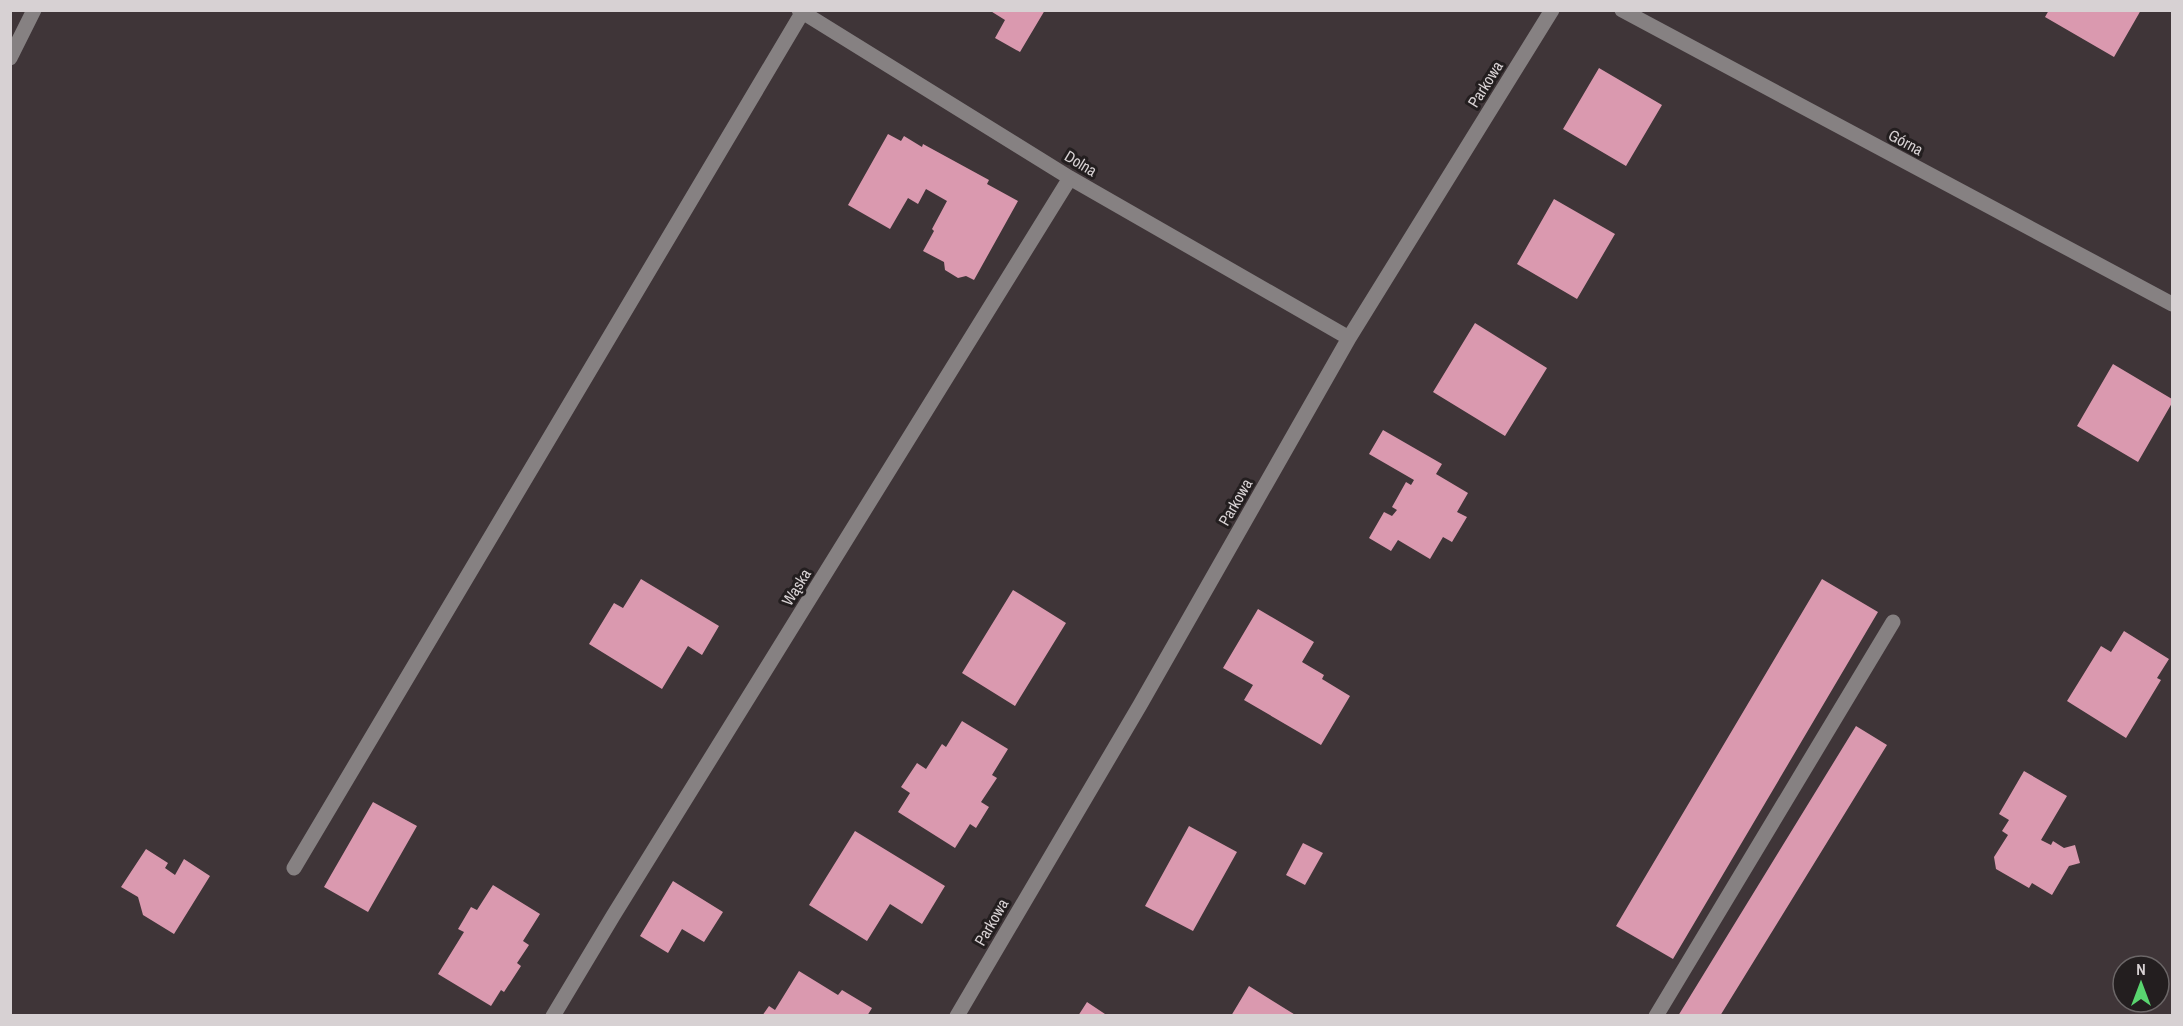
<svg xmlns="http://www.w3.org/2000/svg" width="2183" height="1026" viewBox="0 0 2183 1026" font-family="'Archivo Narrow',sans-serif">
	<rect width="100%" height="100%" fill="#3f3538"/>
	<path fill="#da99af" d="M989,10h56l-25,42 -25,-14 10,-18z
		M2049,10h92l-27,47 -69,-40z
		M1599,68l63,37 -36,61 -63,-37z
		M888,134l13,7 3,-5 18,11 1,-3 66,36 -2,4 31,17 -44,79 -8,-4 -8,2 -13,-8 -1,-8 -21,-11 11,-20 -2,-2 15,-28 -21,-12 -8,15 -10,-6 -18,31 -42,-24z
		M1554,199l61,35 -38,65 -60,-35z
		M1475,323l72,45 -42,68 -72,-44z
		M2113,364l59,35v4l-34,59 -61,-36z
		M1383,430l59,34 -6,10 32,19 -11,19 10,5 -15,25 -9,-5 -13,22 -32,-19 -7,11 -22,-13 15,-26 8,4 5,-6 -5,-3 14,-25 5,3 3,-5 -45,-26z
		M641,579l78,47 -17,29 -14,-9 -26,43 -73,-45 25,-41 9,5z
		M1822,579l56,33 -205,347 -57,-33z
		M1013,590l53,33 -51,83 -53,-33z
		M1258,609l56,33 -12,20 22,13 -2,4 28,17 -29,49 -77,-45 9,-15 -30,-17z
		M2124,631l45,28 -12,19 4,2 -35,58 -59,-37 34,-55 10,6z
		M962,721l46,28 -16,26 5,3 -16,24 8,5 -13,21 -6,-4 -15,24 -57,-36 12,-19 -9,-6 16,-24 9,6 16,-25 4,3z
		M1856,726l31,19 -167,271h-42z
		M2024,771l43,25 -26,44 10,5 2,-4 11,7 11,-3 5,18 -11,3 -17,29 -20,-12 -3,5 -33,-19 -2,-12 14,-22 -6,-4 7,-11 -10,-6z
		M373,802l44,24 -49,86 -44,-25z
		M1189,826l48,26 -44,79 -48,-25z
		M855,831l90,55 -23,38 -32,-20 -23,37 -58,-36z
		M1303,843l20,10 -18,32 -19,-10z
		M146,849l22,14 -3,5 10,7 9,-16 26,17 -36,58 -31,-19 -5,-18 -17,-10z
		M673,881l50,31 -19,30 -22,-13 -14,24 -28,-17z
		M493,885l47,29 -17,27 6,4 -12,18 4,3 -17,26 -3,-2 -10,16 -53,-32 26,-42 -6,-3 13,-22 6,3z
		M799,971l39,24 4,-5 30,18 -5,8h-105l7,-10 6,4z
		M1249,986l48,30h-66z
		M1087,1002l21,14h-30z"/>
	<g fill="none" stroke-linecap="round" stroke-linejoin="round">
		<path stroke="#868182" stroke-width="15" d="M799,10l271,168 279,160
			M1622,10l550,294
			M10,58l24,-48
			M294,868l508,-855
			M553,1016l60,-100 457,-738
			M957,1016l183,-311 209,-367 203,-328
			M1656,1016l237,-394"/>
	</g>
	<g text-anchor="middle" stroke-width="6" stroke-linejoin="round" paint-order="stroke">
		<g font-size="16" fill="#d7d1d3" stroke="#231e1f">
			<text transform="translate(1485 84) rotate(-58)" y="6">Parkowa</text>
			<text transform="translate(1906 142) rotate(28)" y="6">Górna</text>
			<text transform="translate(1081 163) rotate(31)" y="6">Dolna</text>
			<text transform="translate(1235 502) rotate(-60)" y="6">Parkowa</text>
			<text transform="translate(796 587) rotate(-58)" y="6">Wąska</text>
			<text transform="translate(991 922) rotate(-60)" y="6">Parkowa</text>
		</g>
	</g>
	<rect width="2183" height="1026" fill="none" stroke="#d7d1d3" stroke-width="24"/>
	<g transform="translate(2141 984)"><circle r="28" fill="#231e1f" stroke="#6b6667" stroke-width="1.5"/>
	<path d="M0-4.5L10 22L0 15L-10 22Z" fill="#59d56f"/>
	<text y="-9" font-size="16" font-weight="bold" text-anchor="middle" fill="#d7d1d3">N</text>
	</g>
</svg>
